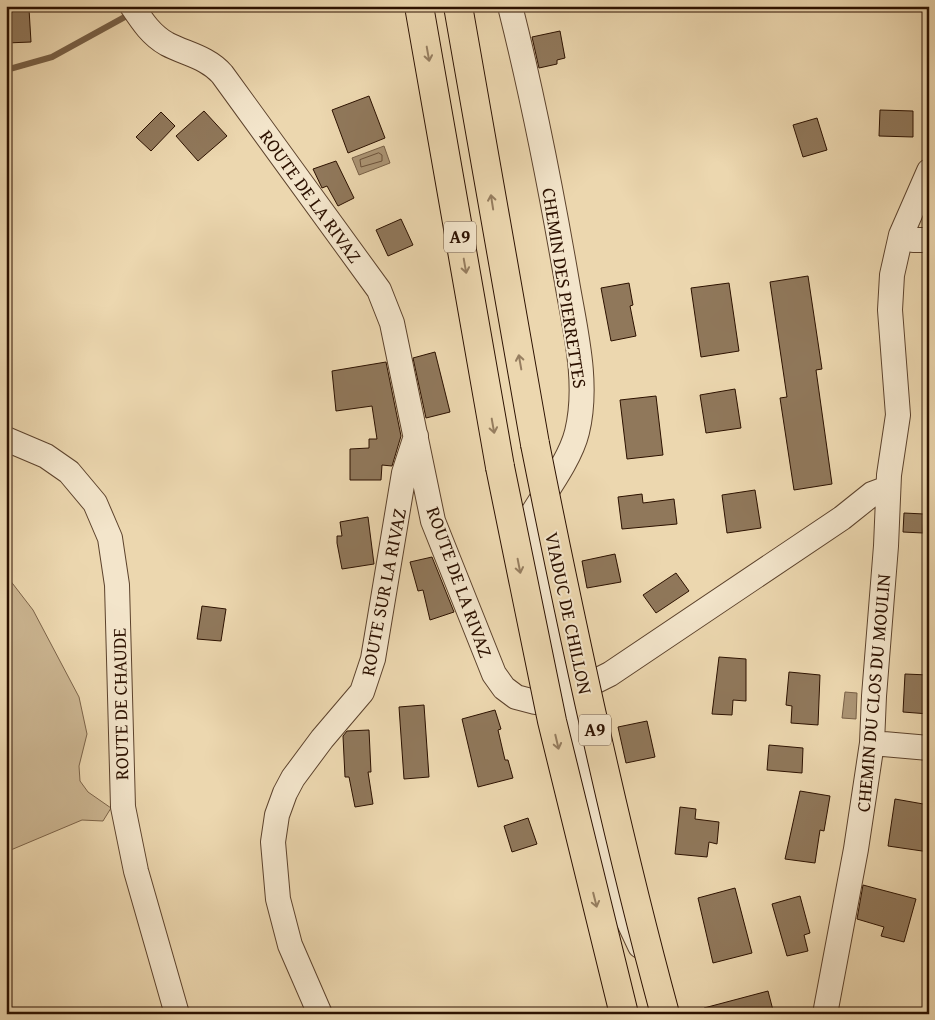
<svg xmlns="http://www.w3.org/2000/svg" width="935" height="1020" viewBox="0 0 935 1020" font-family="'Gentium Book Plus',serif">
	<rect width="100%" height="100%" fill="#ecd7af"/>
	<filter id="stains"><feTurbulence type="fractalNoise" baseFrequency=".004" numOctaves="4"/><feColorMatrix values="0 0 0 0 .2 0 0 0 0 .09 0 0 0 0 .02 0 0 0 .5 -.17"/></filter>
	<radialGradient id="worn" r=".72"><stop offset=".6" stop-color="#630" stop-opacity="0"/><stop offset="1" stop-color="#630" stop-opacity=".3"/></radialGradient>
	<path fill="#cbb591" stroke="#7c6348" d="M6,575l27,35 46,87 8,37 -8,32 1,15 8,11 23,16 -8,13 -21,-1 -76,32z"/>
	<path fill="#ab9474" stroke="#786046" d="M384,146l6,17 -31,12 -7,-17z
		M845,692l12,1 -1,26 -14,-1z"/>
	<g fill="none" stroke-linecap="round" stroke-linejoin="round">
		<path stroke="#6c523a" stroke-width="1" d="M379,153l3,2v6l-21,6 -1,-7z"/>
		<path stroke="#786046" stroke-width="6" d="M6,70l46,-13 80,-44"/>
	</g>
	<path fill="#90785b" stroke="#2c1100" d="M29,9l2,33 -25,1v-33z
		M560,31l5,27 -8,2v4l-18,4 -7,-31z
		M369,96l16,42 -37,15 -16,-43z
		M880,110l33,1v26l-34,-1z
		M204,111l23,25 -29,25 -22,-25z
		M161,112l14,14 -24,25 -15,-14z
		M817,118l10,32 -24,7 -10,-32z
		M336,161l18,37 -16,8 -11,-20 -5,2 -9,-19z
		M401,219l12,26 -25,11 -12,-26z
		M808,276l14,93 -6,1 16,114 -38,6 -14,-92 7,-1 -17,-115z
		M629,283l4,22 -3,1 6,30 -25,5 -10,-53z
		M729,283l10,68 -38,6 -10,-69z
		M435,352l15,60 -24,6 -13,-60z
		M386,362l15,74 -9,30 -10,-1 -1,15h-31v-31l19,-1v-9h8l-5,-33 -36,5 -4,-40z
		M735,389l6,39 -35,5 -6,-38z
		M656,396l7,59 -36,4 -7,-59z
		M755,490l6,38 -34,5 -5,-38z
		M642,494l1,9 31,-4 3,25 -55,5 -4,-32z
		M904,513l20,1 -1,19 -20,-1z
		M368,517l6,47 -32,5 -5,-26v-7h5l-2,-14z
		M615,554l6,28 -34,6 -5,-27z
		M432,557l22,55 -24,8 -7,-30 -5,1 -8,-29z
		M676,573l13,18 -33,22 -13,-18z
		M202,606l24,3 -5,32 -24,-2z
		M719,657l27,2v42l-13,-1 -1,15 -20,-1z
		M789,672l31,3 -2,50 -27,-2 1,-17 -6,-1z
		M905,674l24,1v39l-26,-2z
		M424,705l5,72 -25,2 -5,-72z
		M495,710l6,19 -3,1 7,30h3l5,18 -35,9 -16,-68z
		M647,721l8,36 -29,6 -8,-36z
		M369,730l2,42h-3l5,32 -18,3 -6,-30h-4l-2,-41 4,-5z
		M769,745l34,3 -1,25 -35,-3z
		M800,791l30,5 -6,35 -4,-1 -5,33 -30,-4z
		M895,799l34,6v47l-41,-6z
		M680,807l16,2 -1,10 24,3 -2,22 -8,-2 -2,15 -32,-3z
		M528,818l9,26 -25,8 -8,-26z
		M863,885l53,14 -12,43 -23,-6 3,-9 -27,-8z
		M735,888l17,65 -39,10 -15,-65z
		M800,896l10,37 -6,2 4,16 -21,5 -15,-52z
		M768,991l6,23h-69l-1,-6z"/>
	<g fill="none" stroke-linecap="round" stroke-linejoin="round">
		<g stroke="#5c422c" stroke-width="26">
			<path id="minor" d="M132,6c10,15 19,29 35,38 19,10 40,13 55,30l157,216 13,33 41,198 61,153 10,14 12,9 19,5 17,-2 26,-10 32,-16 232,-156 30,-24 16,-6
				M510,6c23,91 41,183 57,276 8,48 22,101 10,150 -7,29 -34,63 -49,89l90,378 22,47
				M901,235l12,5h16
				M6,439l40,17 23,16 26,31 15,35 7,47 6,222 13,64 41,143
				M872,743l57,5
				M320,1014l-30,-69 -12,-46 -5,-57 4,-27 8,-22 8,-15 29,-39 40,-47 11,-33 31,-186 12,-37
				M825,1014l31,-165 16,-106 2,-47 12,-150 3,-71 9,-60 -8,-105 2,-35 9,-40 28,-64"/>
		</g>
		<g stroke="#2c1100" stroke-width="30">
			<path id="highway" d="M419,6l81,461
				M458,6l77,438"/>
		</g>
		<use href="#minor" stroke="#f3e5cb" stroke-width="24"/>
		<use href="#highway" stroke="#ecd7af" stroke-width="28"/>
		<g stroke="#2c1100" stroke-width="30" stroke-linecap="butt">
			<path id="highway-bridge" d="M535,444c38,191 79,382 130,570
				M500,467l52,254 72,293"/>
		</g>
		<use href="#highway-bridge" stroke="#ecd7af" stroke-width="28"/>
	</g>
	<defs><path id="oneway-shaft" d="M-6 0H5M1.5-3L5.5 0L1.5 3" fill="none" stroke-width="1.6" stroke-linecap="round" stroke-linejoin="round" transform="scale(1.25)"/></defs>
	<g stroke="#967e60">
		<use href="#oneway-shaft" transform="translate(428 54) rotate(80)"/>
		<use href="#oneway-shaft" transform="translate(492 202) rotate(-99)"/>
		<use href="#oneway-shaft" transform="translate(465 266) rotate(80)"/>
		<use href="#oneway-shaft" transform="translate(520 362) rotate(-100)"/>
		<use href="#oneway-shaft" transform="translate(493 426) rotate(80)"/>
		<use href="#oneway-shaft" transform="translate(519 566) rotate(79)"/>
		<use href="#oneway-shaft" transform="translate(557 742) rotate(77)"/>
		<use href="#oneway-shaft" transform="translate(595 900) rotate(76)"/>
	</g>
	<g text-anchor="middle" stroke-width="4" stroke-linejoin="round" paint-order="stroke">
		<g fill="#f3e5cb" stroke="#68513d" stroke-width="1">
			<rect x="444" y="221.5" width="32" height="31" rx="4"/>
			<rect x="579" y="714.5" width="32" height="31" rx="4"/>
		</g>
		<g font-size="18" font-weight="bold" fill="#2c1100">
			<text x="460" y="243">A9</text>
			<text x="595" y="736">A9</text>
		</g>
		<g font-size="19" fill="#2c1100" stroke="#f3e5cb">
			<text transform="translate(311 196) rotate(54)" y="7">ROUTE DE LA RIVAZ</text>
			<text transform="translate(565 288) rotate(81)" y="7">CHEMIN DES PIERRETTES</text>
			<text transform="translate(460 582) rotate(70)" y="7">ROUTE DE LA RIVAZ</text>
			<text transform="translate(383 592) rotate(-79)" y="7">ROUTE SUR LA RIVAZ</text>
			<text transform="translate(569 613) rotate(78)" y="7">VIADUC DE CHILLON</text>
			<text transform="translate(873 693) rotate(-85)" y="7">CHEMIN DU CLOS DU MOULIN</text>
			<text transform="translate(120 704) rotate(-91)" y="7">ROUTE DE CHAUDE</text>
		</g>
	</g>
	<rect width="935" height="1020" fill="none" stroke="#ecd7af" stroke-width="25"/>
	<rect x="8" y="8" width="920" height="1005" fill="none" stroke="#2c1100" stroke-width="2.5"/>
	<rect x="12" y="12" width="910" height="995" fill="none" stroke="#2c1100"/>
	<rect width="100%" height="100%" filter="url(#stains)"/>
	<rect width="100%" height="100%" fill="url(#worn)"/>
</svg>
